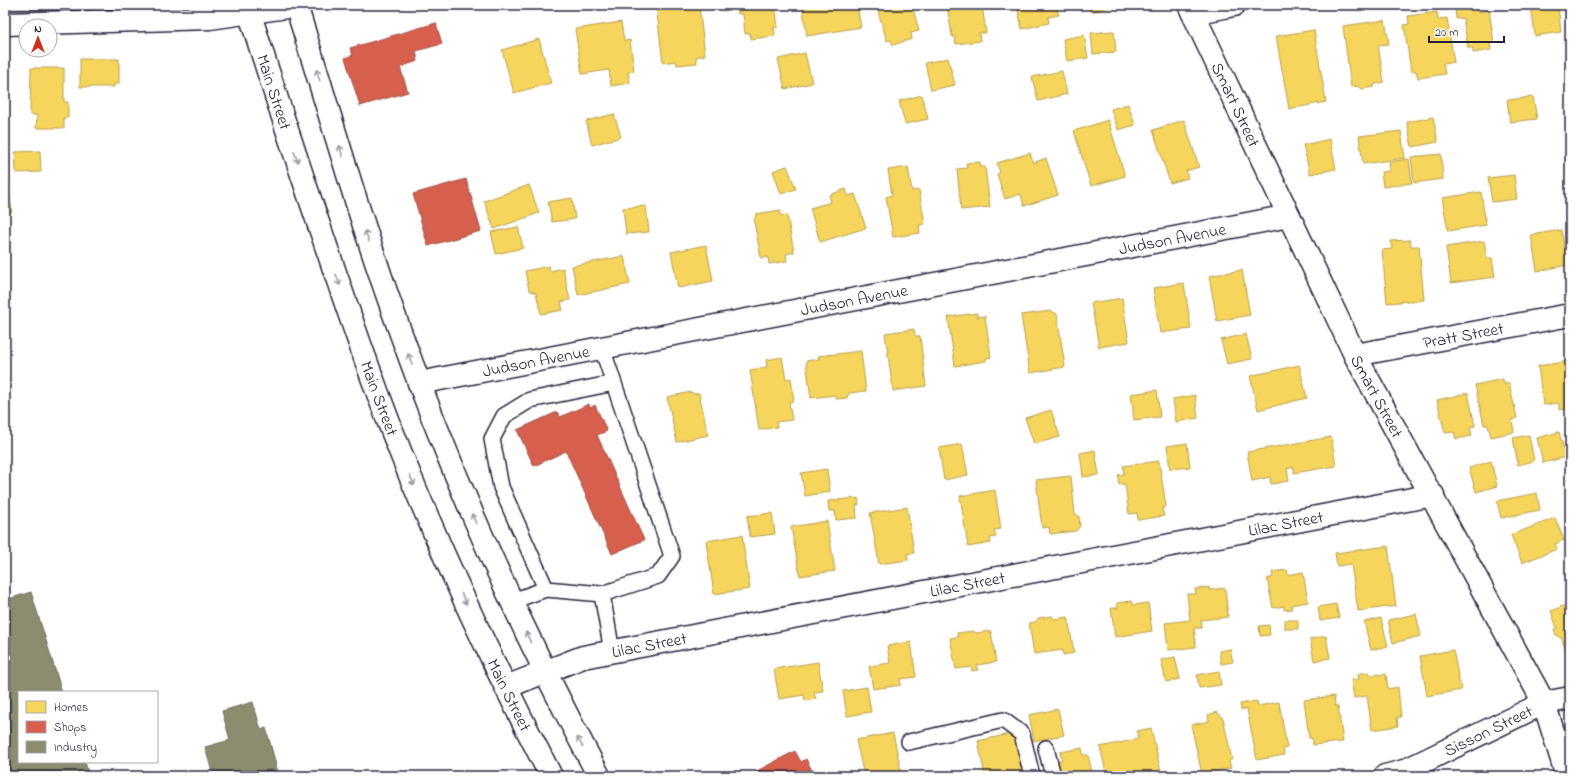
<svg xmlns="http://www.w3.org/2000/svg" width="1575" height="781" viewBox="0 0 1575 781" font-family="'Indie Flower',sans-serif">
	<rect width="100%" height="100%" fill="#fff"/>
	<filter id="ink" filterUnits="userSpaceOnUse"><feTurbulence type="fractalNoise" baseFrequency=".025" numOctaves="2"/><feDisplacementMap in="SourceGraphic" scale="8" xChannelSelector="R" yChannelSelector="G"/><feConvolveMatrix kernelMatrix="1 2 1 2 8 2 1 2 1" color-interpolation-filters="sRGB"/></filter>
	<g filter="url(#ink)">
		<path fill="#dfdfe2" stroke="#80808e" d="M5,5h199l-199,5z"/>
		<path fill="#f6d55c" stroke="#b69f52" d="M656,5h43l6,50 -9,2 1,6 -20,2 -1,-4 -13,2z
			M737,5h38l3,22h-4l1,9 -24,3 -1,-6 -5,1 -2,-20h-5z
			M802,5h55l4,22 -54,9z
			M876,5h36l7,26 -8,2 1,6 -19,6 -2,-5 -4,1z
			M947,5h35l4,28h-7l1,8 -24,3 -1,-6 -3,-2z
			M1017,5h39l3,10 -11,2 1,6 -27,6z
			M1089,5h28l-26,7z
			M1476,5l1,7 12,-2 5,33 -4,1 1,6 -18,3v-5h-5l-5,-30 -7,1 -1,-12z
			M1531,5h27l3,27 -26,4z
			M1437,12l1,7 9,-1 7,44 -11,2 2,10 -27,4 -2,-7h-5l-7,-46 5,-1 -1,-8z
			M1385,20l4,24 -11,1 6,37 -9,2 -1,3 -12,2 -5,-3 -6,1 -8,-61z
			M621,22l3,19 6,-1 4,31 -6,1 2,11 -19,3 -2,-16 -27,4 -7,-45z
			M1314,30l12,72 -37,7 -13,-73z
			M1114,31l2,21 -23,2 -2,-21z
			M1084,35l4,23 -21,3 -4,-22z
			M539,39l12,44 -37,10 -12,-43z
			M805,53l7,30 -27,6 -7,-30z
			M948,58l7,27 -24,5 -6,-27z
			M80,59h39v25h-5v3h-34z
			M31,68h33v34h4v16h-4v10h-28l1,-13h-7z
			M1062,71l5,23 -29,7 -6,-24z
			M922,95l6,24 -23,5 -6,-23z
			M1533,97l4,22 -27,3 -3,-22z
			M1128,104l7,21 -17,5 -7,-21z
			M614,114l7,23 -29,8 -6,-24z
			M1433,117l5,25 -26,5 -5,-25z
			M1108,120l17,56 -34,10 -17,-55z
			M1184,120l15,47 -13,4 2,7 -18,5 -17,-53z
			M1401,131l4,27 -42,6 -4,-28z
			M1330,139l6,30 -26,5 -7,-29z
			M40,151l1,21 -25,1 -1,-21z
			M1030,153l3,10 13,-5 12,37 -34,11 -3,-12 -16,5 -8,-25 3,-1 -3,-10z
			M1441,154l2,25 -29,4 -3,-26z
			M1409,159l3,24 -29,4 -2,-15 9,-1 -1,-9z
			M980,162l1,5h4l5,40 -29,3 -4,-41 10,-1 -1,-5z
			M787,166l9,23 -15,5 -8,-23z
			M908,167l4,24 7,-1 6,34 -6,1 1,8 -27,4 -7,-40 6,-2 -4,-25z
			M1514,175l3,24 -25,3 -4,-24z
			M8,178l4,34 -7,1v-34z
			M529,185l10,28 -45,16 -10,-28z
			M846,189l2,7 7,-2 11,34 -46,14 -10,-34 21,-6 -2,-7z
			M1481,192l5,33 -38,6 -6,-33z
			M572,198l3,21 -23,3 -4,-20z
			M646,206l3,26 -23,2 -3,-26z
			M780,210l1,6 6,-1 7,37 -8,2 1,7 -18,3 -1,-7 -7,1 -7,-36 2,-8z
			M518,227l5,21 -27,6 -5,-22z
			M1561,230l7,35 -31,6 -6,-36z
			M1410,240l1,6h8l5,54 -37,3 -5,-53 10,-1 -1,-8z
			M1484,241l3,17h5l3,19 -44,6 -5,-36z
			M706,245l7,36 -35,7 -7,-36z
			M624,256l6,28 -52,11 -6,-29z
			M549,266l1,5 13,-3 7,32 -9,2 2,8 -22,4 -5,-21 -7,-3 -4,-19z
			M1242,270l8,45 -33,6 -8,-45z
			M1184,283l7,46 -31,4 -7,-45z
			M1122,298l7,44 -30,5 -8,-44z
			M1051,311l6,3 8,53 -35,6 -9,-58z
			M977,313v4l8,-1 6,41 -5,1v3l-31,5 -7,-49z
			M914,329l1,7h5l6,50 -33,5 -8,-58z
			M1246,334l6,25 -25,5 -6,-24z
			M861,351l5,40 -17,2 -2,5 -11,1 -1,-4 -24,3 -5,-37 13,-2 -1,-3z
			M782,357l4,22 5,-1 3,23 -5,1 3,18 -16,2 1,5 -18,3 -9,-60 17,-3 -1,-7z
			M1570,361v47l-11,2v-7l-16,2 -5,-39z
			M1299,365l8,33 -49,12 -8,-34z
			M1503,379l1,5 5,-1 8,35 -5,2 2,12 -23,5 -3,-12h-4l-9,-40z
			M1157,390l3,27 -26,3 -3,-26z
			M691,392l3,2 5,-1 9,42 -31,7 -10,-45z
			M1468,393l7,33 -5,1 2,9 -16,3 -2,-7 -9,1 -8,-33z
			M1195,395l3,23 -22,4 -3,-23z
			M1051,410l9,27 -26,7 -9,-26z
			M1559,432l7,25 -23,6 -6,-25z
			M1529,435l5,26 -16,4 -5,-27z
			M1331,437l5,29 -42,7v-6l-7,2 2,12 -18,3 -1,-7 -18,4 -5,-29z
			M1187,443l3,24 -20,2 -3,-23z
			M962,444l6,31 -24,5 -5,-32z
			M1095,450l4,25 -16,2 -3,-24z
			M1159,461l7,45 -4,3 2,7 -26,4 -1,-7 -8,1 -4,-30 -6,1 -1,-10 6,-1 -1,-8z
			M1491,461l6,25 -21,6 -7,-24z
			M827,469l3,23 -25,4 -4,-23z
			M1071,476l4,38 4,2 1,10 -4,5 -26,3 -1,-7 -7,1 -6,-48z
			M995,490l6,39 -7,1 2,7 -6,1 1,5 -23,4 -8,-51z
			M1537,493l3,17 -39,8 -4,-17z
			M858,498l1,7h-3l1,13 -21,2 -1,-9h-6l-1,-10z
			M907,507l7,46 -7,1 1,6 -29,4 -9,-51z
			M772,513l3,21 -25,3 -3,-21z
			M1555,518l9,22 -9,4 2,5 -35,14 -11,-28z
			M827,521l8,50 -35,5 -9,-49z
			M742,535l8,54 -36,5 -8,-53z
			M1388,546l8,60 -38,5 -7,-47 -14,2 -2,-13z
			M1287,570l1,5 15,-3 5,30 -17,3 1,4 -8,1v-4l-11,2 -6,-29 6,-2 -1,-5z
			M1209,587v3l16,-2 3,29 -27,3 1,8h-8l2,19 -28,3 -3,-27 25,-3 -3,-26h9l-1,-5z
			M1132,601l1,4 15,-2 4,28 -37,6 -4,-29h7l-1,-5z
			M1570,603v50l-2,1 -7,-16 -5,-3 -2,-6 3,-1 -6,-17z
			M1336,604l3,14 -19,3 -2,-14z
			M1416,614l5,22 -28,7 -5,-23z
			M1052,616l2,3 14,-2 6,36 -11,2v-5l-29,4 -5,-31 7,-1 2,-4z
			M1381,618l7,28 -17,4 -7,-28z
			M1285,620h13v9h-13z
			M1269,625l1,10 -10,1 -1,-10z
			M974,631l2,2 15,-2 5,31 -19,3 1,5 -6,1 -1,-4 -15,2 -6,-31 8,-1 -1,-4z
			M1326,636l4,22 -16,3 -4,-22z
			M911,642l5,35 -16,2 1,6 -28,4 -4,-23 21,-3 -3,-17z
			M1230,649l3,13 -12,2 -2,-13z
			M1453,650l8,40 -34,6 -7,-40z
			M1175,657l5,22 -14,3 -5,-22z
			M818,662l5,29 -9,1 2,7 -11,2 -1,-6 -25,4 -5,-30z
			M1219,671l2,14 -22,3 -2,-13z
			M1369,672l2,3 15,-1 2,15 10,-2 3,30 -4,1 1,8 -26,4 -5,-34 -13,2 -3,-18 8,-1 -1,-5z
			M867,687l4,25 -24,4 -4,-25z
			M1334,696l1,10h3l5,36 -30,3 -1,-7h-3l-5,-38z
			M1257,701l1,5 21,-4 8,46 -4,1 1,6 -27,5 -10,-51 -6,1 -1,-6z
			M1058,709l6,26 -30,6 -5,-26z
			M1217,712l6,6 9,41 -3,2 2,7 -29,6 -11,-49 18,-4 -1,-6z
			M1151,728l10,44 -11,4h-43l-7,-29 38,-8 -1,-8z
			M893,733l9,43h-38l-8,-36z
			M1014,733l9,43h-38l-7,-35z
			M1082,748l1,7h5l5,21h-32l-3,-16h4l-2,-8z"/>
		<path fill="#d6604d" stroke="#a04d48" d="M436,23l6,21 -26,7 2,10 -18,6 8,25 -48,14 -15,-48 8,-3 -3,-7z
			M466,179l15,52 -53,15 -15,-52z
			M589,404l1,4 5,-3 12,26 -10,4 47,105 -32,14 -46,-103 -32,15 -17,-36 40,-18 3,5z
			M795,751l6,11 5,-3 9,17h-58l-2,-4z"/>
		<path fill="#8c8c6e" stroke="#6c6c5f" d="M31,592l31,100h-43v70h66l4,14h-84v-176z
			M253,702l8,28 5,-2 13,48h-66l-8,-29 25,-7 -8,-29z"/>
		<g fill="none" stroke-linecap="round" stroke-linejoin="round">
			<g stroke="#22223b" stroke-width="18">
				<path id="lane" d="M546,589l-45,-102 -9,-48 12,-23 26,-16 84,-17
					M602,594l56,-18 14,-20 -70,-208
					M512,601l34,-12 56,5 10,58
					M909,742l94,-22 19,14 10,42
					M1046,748l7,28"/>
			</g>
			<g stroke="#22223b" stroke-width="25">
				<g id="street">
					<path id="s1" d="M1189,5l166,350 189,348 23,73"/>
					<path d="M1193,13l41,-8"/>
					<path d="M5,24l205,-6 91,-13"/>
					<path id="s2" d="M1355,355l215,-40"/>
					<path id="s3" d="M419,383l870,-167"/>
					<path id="s4" d="M506,687l77,-30 850,-162"/>
					<path id="s5" d="M1385,776l19,-5 140,-68 26,-5"/>
				</g>
			</g>
			<g stroke="#22223b" stroke-width="25">
				<g id="primary">
					<path id="s6" d="M247,5c25,80 51,159 78,238 27,79 54,158 86,235 42,101 89,201 140,298"/>
					<path d="M296,5c34,109 65,219 104,326 55,153 122,301 199,445"/>
				</g>
			</g>
			<use href="#lane" stroke="#fff" stroke-width="15"/>
			<use href="#street" stroke="#fff" stroke-width="22"/>
			<use href="#primary" stroke="#fff" stroke-width="22"/>
		</g>
		<defs><path id="oneway-shaft" d="M-6 0H5M1.5-3L5.5 0L1.5 3" fill="none" stroke-width="1.6" stroke-linecap="round" stroke-linejoin="round"/></defs>
		<g stroke="#9c9ca7">
			<use href="#oneway-shaft" transform="translate(318 75) rotate(-107)"/>
			<use href="#oneway-shaft" transform="translate(341 151) rotate(-107)"/>
			<use href="#oneway-shaft" transform="translate(296 157) rotate(71)"/>
			<use href="#oneway-shaft" transform="translate(367 236) rotate(-108)"/>
			<use href="#oneway-shaft" transform="translate(338 280) rotate(71)"/>
			<use href="#oneway-shaft" transform="translate(410 359) rotate(-110)"/>
			<use href="#oneway-shaft" transform="translate(412 480) rotate(67)"/>
			<use href="#oneway-shaft" transform="translate(474 519) rotate(-113)"/>
			<use href="#oneway-shaft" transform="translate(464 599) rotate(65)"/>
			<use href="#oneway-shaft" transform="translate(528 637) rotate(-116)"/>
			<use href="#oneway-shaft" transform="translate(580 742) rotate(-117)"/>
		</g>
	</g>
	<g text-anchor="middle" stroke-width="4" stroke-linejoin="round" paint-order="stroke">
		<g font-size="17" fill="#22223b" stroke="#fff">
			<text dy="6" stroke="none"><textPath href="#s6" startOffset="91">Main Street</textPath></text>
			<text dy="6" stroke="none"><textPath href="#s1" startOffset="110">Smart Street</textPath></text>
			<text dy="6" stroke="none"><textPath href="#s3" startOffset="767">Judson Avenue</textPath></text>
			<text dy="6" stroke="none"><textPath href="#s3" startOffset="443">Judson Avenue</textPath></text>
			<text dy="6" stroke="none"><textPath href="#s2" startOffset="110">Pratt Street</textPath></text>
			<text dy="6" stroke="none"><textPath href="#s3" startOffset="119">Judson Avenue</textPath></text>
			<text dy="6" stroke="none"><textPath href="#s1" startOffset="434">Smart Street</textPath></text>
			<text dy="6" stroke="none"><textPath href="#s6" startOffset="415">Main Street</textPath></text>
			<text dy="6" stroke="none"><textPath href="#s4" startOffset="798">Lilac Street</textPath></text>
			<text dy="6" stroke="none"><textPath href="#s4" startOffset="474">Lilac Street</textPath></text>
			<text dy="6" stroke="none"><textPath href="#s4" startOffset="150">Lilac Street</textPath></text>
			<text dy="6" stroke="none"><textPath href="#s6" startOffset="739">Main Street</textPath></text>
			<text dy="6" stroke="none"><textPath href="#s5" startOffset="113">Sisson Street</textPath></text>
		</g>
	</g>
	<rect width="1575" height="781" fill="none" stroke="#fff" stroke-width="20"/>
	<rect x="10" y="10" width="1555" height="761" fill="none" stroke="#22223b" stroke-width="1.5" filter="url(#ink)"/>
	<rect x="18" y="691" width="140" height="72" fill="#ffffff" stroke="#a7a7b1"/>
	<rect x="26" y="701" width="20" height="12" fill="#f6d55c" stroke="#a7a7b1"/>
	<text x="54" y="711" font-size="12" fill="#22223b">Homes</text>
	<rect x="26" y="721" width="20" height="12" fill="#d6604d" stroke="#a7a7b1"/>
	<text x="54" y="731" font-size="12" fill="#22223b">Shops</text>
	<rect x="26" y="741" width="20" height="12" fill="#8c8c6e" stroke="#a7a7b1"/>
	<text x="54" y="751" font-size="12" fill="#22223b">Industry</text>
	<g transform="translate(38 38)"><circle r="19" fill="#ffffff" stroke="#a7a7b1"/>
	<path d="M0-3L7 15L0 10L-7 15Z" fill="#c8321e"/>
	<text y="-6" font-size="11" font-weight="bold" text-anchor="middle" fill="#22223b">N</text>
	</g>
	<path d="M1429 36v6h75v-6" fill="none" stroke="#22223b" stroke-width="2"/>
	<text x="1435" y="36" font-size="12" fill="#22223b" stroke="#ffffff" stroke-width="3" paint-order="stroke">20 m</text>
</svg>
